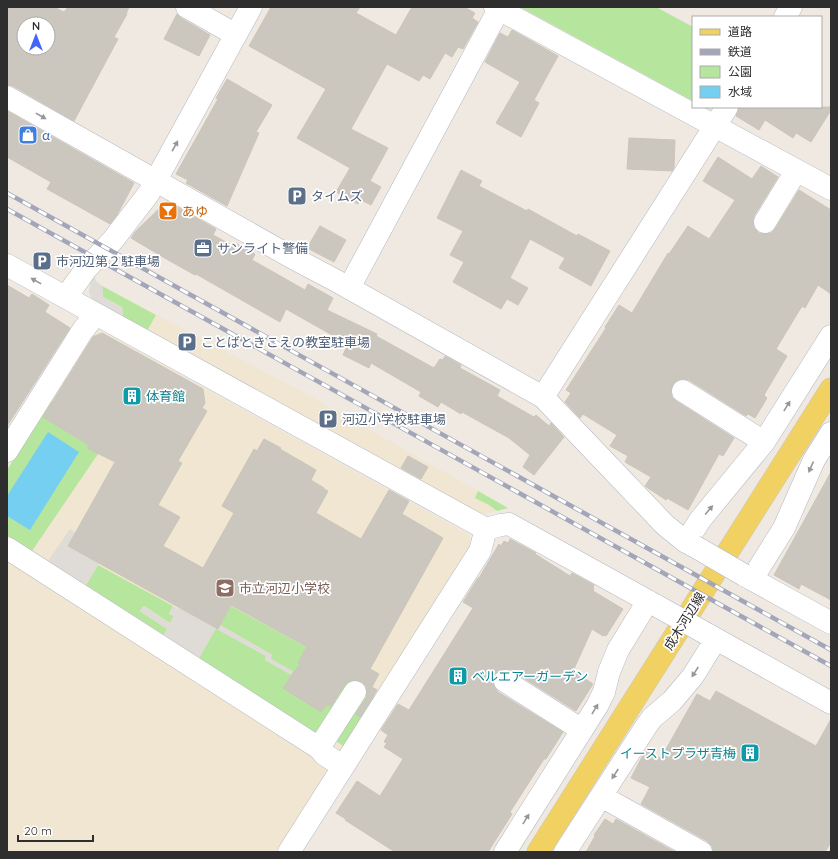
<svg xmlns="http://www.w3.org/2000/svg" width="838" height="859" viewBox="0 0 838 859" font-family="Quicksand,'Noto Sans JP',sans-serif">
	<rect width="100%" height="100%" fill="#efe9e1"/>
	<path fill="#f0e6d1" d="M102,286l208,110 198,112 -27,7 -358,-198z
		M103,332l365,202 3,11 -196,307h-268v-382l86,-135z"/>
	<path fill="#b6e59e" d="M520,7h136l37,20v74z
		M102,286l54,29 -9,16 -24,-14 -1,-10 -19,-10z
		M51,401l9,6 42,41 -70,103 -25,-16v-65z
		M478,491l30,17 -11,3 -8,-6 -14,-7z
		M98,565l75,41 -4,8 5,2 -4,7 -26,-17 -4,5 27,18 -3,6 -78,-50z
		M231,606l133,73 -2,3 -12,2 -32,50 -119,-76 17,-30 50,28 -1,4 26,14 -21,-16 2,-3 -52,-30z
		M376,695l-33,51 -8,-6 26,-41z"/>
	<path fill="#dfdcd8" d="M92,270l4,11 6,5 1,11 19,10 1,10 -30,-17 -2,-2 -2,-6z
		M70,529l8,5 -8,13 29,16 -13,22 -38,-24z
		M143,606l27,17 4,-7 -5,-2 4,-8 5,3 1,-1 37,20 -17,30 -35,-23 3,-6 -27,-18z
		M220,625l52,30 -1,4 22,12 -2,4 -26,-15 1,-4 -48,-26z"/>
	<path fill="#75cff0" d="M48,432l31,20 -49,78 -23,-14v-20z"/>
	<path fill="#cbc7bf" stroke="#cbc5ba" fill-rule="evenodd" d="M7,7h47l10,5 4,-5h61l-3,7h1l-13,23 4,2 -44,82 -61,-35 -6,-1zM24,24h24v24h-24z
		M271,7h89l-4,6 40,22 16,-28h52l11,6 -3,5 6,4 -15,27 -5,-2 -6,10 -7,-4 -15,26 -7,-4 -4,6 -32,-17 -36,65 37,19 -18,33 11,6 -10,18 -10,-5 -3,4 -22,-12 14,-24 -53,-30 29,-49 -77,-43z
		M177,14l4,4 29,17 -11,21 -35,-17z
		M512,30l46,26 -24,44 5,3 -18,34 -25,-14 24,-41 -35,-20 15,-29 8,4z
		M227,79l45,26 -16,27 3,1 -32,73 -41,-23 2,-3 -12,-6 42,-75 -2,-1z
		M739,107h92v3l-20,32 -15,-9 -3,5 -28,-18 -6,10 -23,-14z
		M7,111l127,72 -17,32 -7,9 -63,-35 4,-7 -44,-25z
		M629,138l46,2 -1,28 -2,3 -45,-2z
		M718,157l34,22 9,-13 17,11 -24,39 -1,5 1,7 5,5 5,1 7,-1 4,-4 24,-39 32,20v84l-13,-9 -13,23 -3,-2 -26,43 11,7 -23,39 3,3 -12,20 -7,-4 -2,2 -57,-36 -6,-1 -5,1 -5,4 -2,7 1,6 4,4 58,37 -11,18 -4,-2 -31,56 -21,-12 -1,2 -21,-14 6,-9 -26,-15 3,-6 -18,-10 7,-11 -34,-21 -3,4 -15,-16 6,-9 -5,-3 40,-62 -1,-1 14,-22 13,8 36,-60 1,1 19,-28 21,13 26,-39 -32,-19z
		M461,170l21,11 -3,5 48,25 1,-2 49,27 1,-2 32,17 -19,35 -32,-18 6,-10 -35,-19 -20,39 18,10 -10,17 -11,-6 -6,10 -48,-27 11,-20 -14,-7 13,-24 -26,-13z
		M167,201l49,28 -3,6 22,12 2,-3 18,10 -3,6 53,30 3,-6 25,14 -6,12 50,24 -1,2 58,32 6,-9 3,1 2,-4 16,9 -1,3 40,22 -3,6 37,21 2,-2 13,11 2,-3 13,14 -30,38 -11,-8 7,-12 -21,-17 -47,-26 -1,2 -20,-12 -3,5 -19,-11 2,-4 -50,-29 -2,5 -26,-13 5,-11 -62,-35 -6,13 -84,-48 -1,1 -27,-15 -37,-22 4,-6z
		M320,226l26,14 -12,22 -27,-14z
		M7,285l22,13 3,-4 17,11 -4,7 25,16 -63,98z
		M102,333l101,56 2,14 -3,5 5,3 -29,50 4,2 -24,42 22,12 -17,29 40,22 31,-55 -12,-7 32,-57 3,2 7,-12 17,9 -1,1 36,21 -5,10 13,8v1l4,2 -12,22 45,26 28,-49 20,11 -7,13 41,24 -73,131 9,5 -7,13 5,3 -17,27 -4,-3 10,-15 1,-6 -1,-7 -5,-5 -6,-1 -6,1 -5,4 -13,21 -4,-2 -6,8 -38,-24 17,-24 -2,-1 9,-16 -76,-42 -13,24 -150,-83 47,-84 -28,-14 2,-3 -46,-28 50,-80 2,-1z
		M408,456l20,11 -7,12 -20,-11z
		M831,472v128l-30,-16 -2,5 -25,-14z
		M510,539l26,14 -1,1 35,22 2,-3 22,12 -1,3 1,1 -1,2 30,18 -17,27 -2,-1 -1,1 -11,-7 -19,42 20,13 -17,27 -65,-41 -5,-1 -6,1 -6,5 -1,5 1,6 4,6 65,40 -17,27h-2l-34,53 2,2 -24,38h-93l-50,-32 1,-1 -10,-6 21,-32 23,15 23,-37 -19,-12 3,-4 -3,-1 4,-7 -7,-5 17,-26 11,6 64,-102 -10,-6 15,-24h1l20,-34 2,2 3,-5 4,2z
		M716,691l100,55 15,-27v123l-6,10h-112l-1,-6 -5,-5 -66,-37 9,-17 -19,-9 14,-27 16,7 36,-64 13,7z
		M605,819l8,5 3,-5 59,33h-89l9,-16 -1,-1z"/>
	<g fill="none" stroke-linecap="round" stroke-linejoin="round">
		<g stroke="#b4b7c1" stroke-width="23">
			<path id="minor" d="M187,7l49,28
				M495,7l336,182
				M785,17l6,-10
				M7,97l286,161 40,21 210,118 122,128 21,17 8,4
				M765,222l31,-51
				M7,265l479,264 15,-4 8,-1 148,82
				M349,288l150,-279
				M66,297l20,-28 27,-29 36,-47 102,-186
				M683,391l81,51
				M543,397l184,-290
				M7,451l76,-121 13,-16
				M686,542l14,-22 64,-78 67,-106
				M7,548l312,200 6,7 18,11
				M744,575l87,48
				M752,579l32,-51 30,-68 17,-27
				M707,634l124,69
				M505,681l77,49
				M319,748l36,-56
				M601,796l100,56
				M289,852l191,-301 6,-22
				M505,852l92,-146 7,-14 5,-20 9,-22 30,-49
				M565,852l80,-124 7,-10 20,-17 21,-25 23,-37"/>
		</g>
		<g stroke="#c9c9c9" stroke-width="23">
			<path id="major" d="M538,852l293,-463"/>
		</g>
		<use href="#minor" stroke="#fff" stroke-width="22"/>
		<use href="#major" stroke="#f2d163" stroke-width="22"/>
		<g stroke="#a3a6b8" stroke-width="4.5">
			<path id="rail" d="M7,193l824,457
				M7,209l824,457"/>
		</g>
		<use href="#rail" stroke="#fff" stroke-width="3" stroke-dasharray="9" stroke-linecap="butt"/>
		<g stroke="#b4b7c1" stroke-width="23" stroke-linecap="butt">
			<path id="minor-bridge" d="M694,546l50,29
				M657,606l50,28"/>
		</g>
		<use href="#minor-bridge" stroke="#fff" stroke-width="22"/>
	</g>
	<defs><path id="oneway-solid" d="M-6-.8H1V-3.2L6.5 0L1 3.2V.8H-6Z"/></defs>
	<g fill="#969696">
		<use href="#oneway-solid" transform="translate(41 116) rotate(29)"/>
		<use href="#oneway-solid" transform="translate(175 146) rotate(-61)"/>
		<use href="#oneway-solid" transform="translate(36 281) rotate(-151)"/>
		<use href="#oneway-solid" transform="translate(787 406) rotate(-58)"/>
		<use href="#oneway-solid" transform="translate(811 467) rotate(114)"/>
		<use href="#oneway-solid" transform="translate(709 510) rotate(-50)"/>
		<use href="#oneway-solid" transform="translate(695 672) rotate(123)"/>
		<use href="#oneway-solid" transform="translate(595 709) rotate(-59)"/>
		<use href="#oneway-solid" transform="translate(615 774) rotate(123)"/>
		<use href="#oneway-solid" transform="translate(526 819) rotate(-58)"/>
	</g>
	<defs>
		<g id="shop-square" transform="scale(1)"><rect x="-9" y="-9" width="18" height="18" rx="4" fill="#3f7fe0" stroke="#fff"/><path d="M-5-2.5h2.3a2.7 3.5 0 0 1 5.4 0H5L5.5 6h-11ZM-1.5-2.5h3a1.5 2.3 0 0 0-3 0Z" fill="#fff"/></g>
		<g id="parking-square" transform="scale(1)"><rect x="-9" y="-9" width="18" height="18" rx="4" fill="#5c6f8a" stroke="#fff"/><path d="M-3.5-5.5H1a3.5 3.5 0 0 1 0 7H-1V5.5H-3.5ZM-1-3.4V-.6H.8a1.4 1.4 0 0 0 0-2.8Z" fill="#fff"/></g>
		<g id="bar-square" transform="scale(1)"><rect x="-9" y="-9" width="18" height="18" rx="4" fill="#e8710a" stroke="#fff"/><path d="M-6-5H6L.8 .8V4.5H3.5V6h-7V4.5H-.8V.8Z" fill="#fff"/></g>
		<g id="office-square" transform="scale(1)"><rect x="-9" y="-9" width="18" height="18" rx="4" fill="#5c6f8a" stroke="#fff"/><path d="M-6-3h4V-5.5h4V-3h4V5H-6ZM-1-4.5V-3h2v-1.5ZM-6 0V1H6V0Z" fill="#fff"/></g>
		<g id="building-square" transform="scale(1)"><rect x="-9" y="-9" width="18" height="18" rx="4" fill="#0f9aa8" stroke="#fff"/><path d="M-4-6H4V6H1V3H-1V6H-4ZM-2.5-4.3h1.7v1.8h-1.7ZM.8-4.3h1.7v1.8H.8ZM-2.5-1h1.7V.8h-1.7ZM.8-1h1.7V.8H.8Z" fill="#fff"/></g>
		<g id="school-square" transform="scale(1)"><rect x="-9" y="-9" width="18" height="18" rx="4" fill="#8d6e63" stroke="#fff"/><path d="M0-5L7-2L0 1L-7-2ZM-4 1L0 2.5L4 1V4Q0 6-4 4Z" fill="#fff"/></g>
	</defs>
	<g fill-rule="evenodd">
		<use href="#shop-square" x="28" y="135"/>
		<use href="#parking-square" x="297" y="196"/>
		<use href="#bar-square" x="168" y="211"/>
		<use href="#office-square" x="203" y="248"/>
		<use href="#parking-square" x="42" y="261"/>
		<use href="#parking-square" x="187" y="342"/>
		<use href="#building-square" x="132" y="396"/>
		<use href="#parking-square" x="328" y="419"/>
		<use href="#school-square" x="225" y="588"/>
		<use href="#building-square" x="458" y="676"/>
		<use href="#building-square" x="750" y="753"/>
	</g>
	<g text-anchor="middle" stroke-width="3.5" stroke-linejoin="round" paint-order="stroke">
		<g font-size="13" fill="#366cbe" stroke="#fff" text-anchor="start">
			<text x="42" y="140">α</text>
		</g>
		<g font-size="13" fill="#4e5e75" stroke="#fff" text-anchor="start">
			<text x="311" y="201">タイムズ</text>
			<text x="217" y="253">サンライト警備</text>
			<text x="56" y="266">市河辺第２駐車場</text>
			<text x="201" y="347">ことばときこえの教室駐車場</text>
			<text x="342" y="424">河辺小学校駐車場</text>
		</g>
		<g font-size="13" fill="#c56008" stroke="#fff" text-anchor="start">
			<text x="182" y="216">あゆ</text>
		</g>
		<g font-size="13" fill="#0d838f" stroke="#fff" text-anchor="start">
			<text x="146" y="401">体育館</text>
			<text x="472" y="681">ベルエアーガーデン</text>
			<text x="736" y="758" text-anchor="end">イーストプラザ青梅</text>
		</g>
		<g font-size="13" fill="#785e54" stroke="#fff" text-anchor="start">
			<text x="239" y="593">市立河辺小学校</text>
		</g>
		<g font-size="13" fill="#2e2e2e" stroke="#fff">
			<text transform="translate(684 621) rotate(-58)" y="5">成木河辺線</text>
		</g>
	</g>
	<rect width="838" height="859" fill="none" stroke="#2e2e2e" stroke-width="16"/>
	<rect x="692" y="16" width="130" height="92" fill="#ffffff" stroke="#ababab"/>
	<rect x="700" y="29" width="20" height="6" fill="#f2d163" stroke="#ababab"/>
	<text x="728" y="36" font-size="12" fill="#2e2e2e">道路</text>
	<rect x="700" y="49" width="20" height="6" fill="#a3a6b8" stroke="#ababab"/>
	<text x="728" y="56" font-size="12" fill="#2e2e2e">鉄道</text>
	<rect x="700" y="66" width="20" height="12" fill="#b6e59e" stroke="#ababab"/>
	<text x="728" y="76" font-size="12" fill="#2e2e2e">公園</text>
	<rect x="700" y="86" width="20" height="12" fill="#75cff0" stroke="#ababab"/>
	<text x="728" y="96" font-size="12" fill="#2e2e2e">水域</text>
	<g transform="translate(36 36)"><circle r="19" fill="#ffffff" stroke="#ababab"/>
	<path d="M0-3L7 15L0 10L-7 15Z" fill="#4264fb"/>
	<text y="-6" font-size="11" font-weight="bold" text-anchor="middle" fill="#2e2e2e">N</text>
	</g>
	<path d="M18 835v6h75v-6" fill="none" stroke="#2e2e2e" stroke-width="2"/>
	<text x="24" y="835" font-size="12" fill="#2e2e2e" stroke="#ffffff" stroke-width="3" paint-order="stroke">20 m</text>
</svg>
